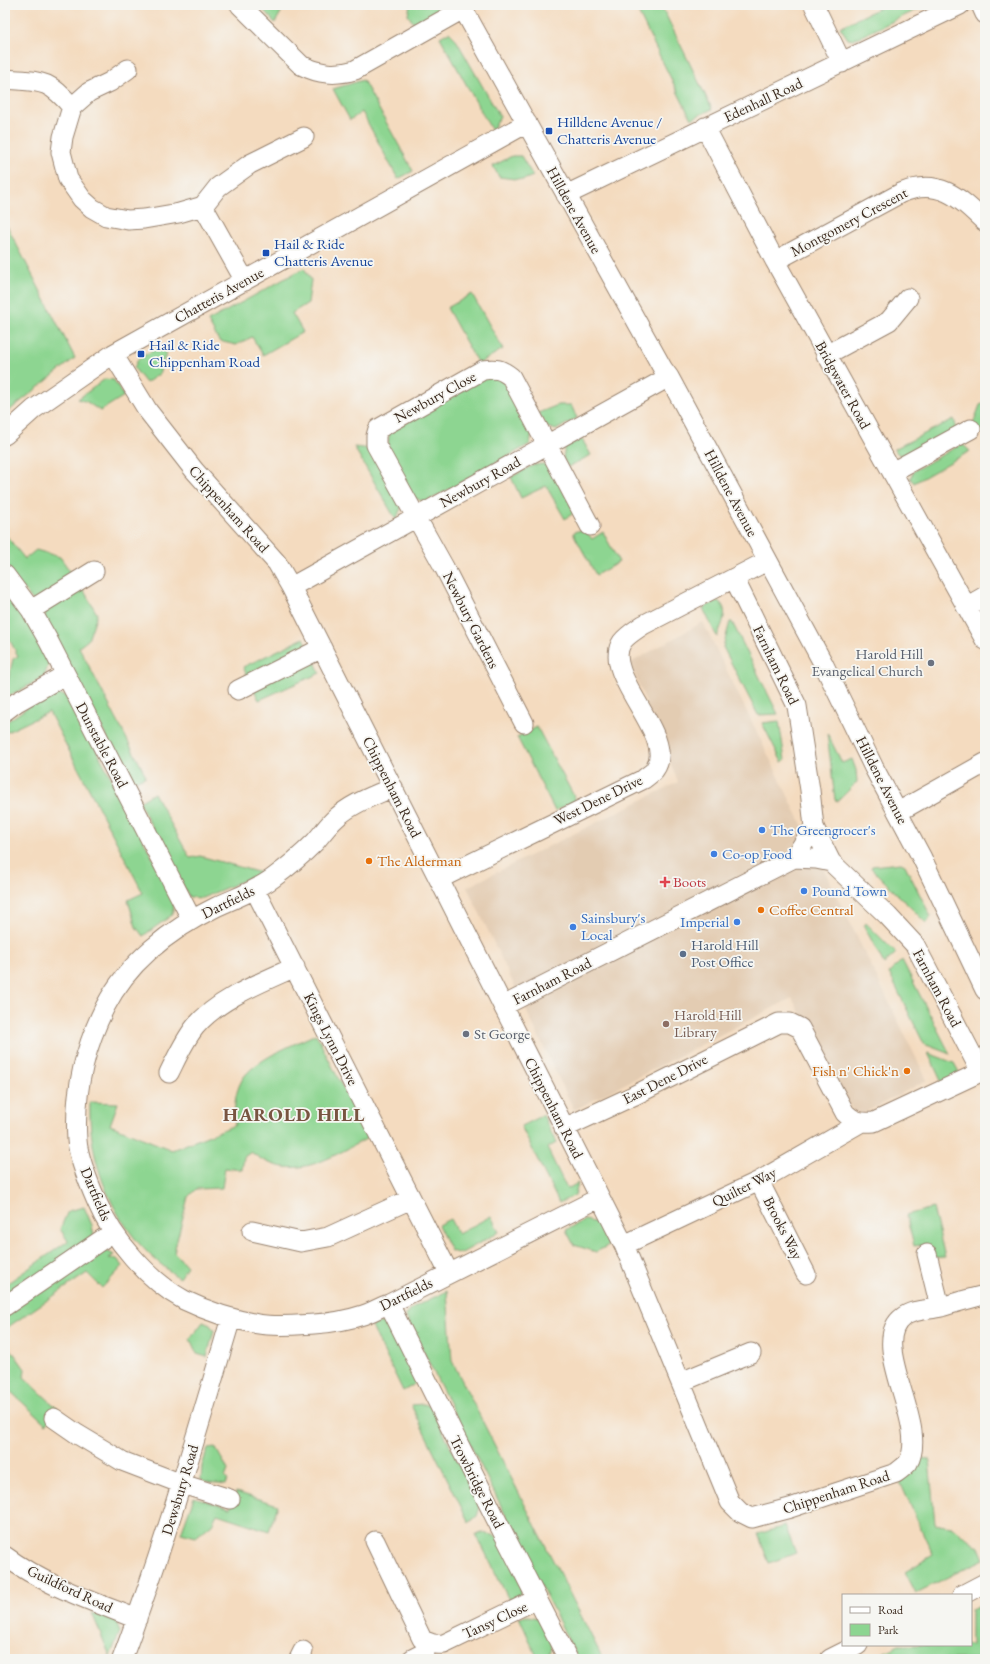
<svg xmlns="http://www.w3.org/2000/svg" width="990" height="1664" viewBox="0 0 990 1664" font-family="'EB Garamond',serif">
	<rect width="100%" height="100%" fill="#f6f6f2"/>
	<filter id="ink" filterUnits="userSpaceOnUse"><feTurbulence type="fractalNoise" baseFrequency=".025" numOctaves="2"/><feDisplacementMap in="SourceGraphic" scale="8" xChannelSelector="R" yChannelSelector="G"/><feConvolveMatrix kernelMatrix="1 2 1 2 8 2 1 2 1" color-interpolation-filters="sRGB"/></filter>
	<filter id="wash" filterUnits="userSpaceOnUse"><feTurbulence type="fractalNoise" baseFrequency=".012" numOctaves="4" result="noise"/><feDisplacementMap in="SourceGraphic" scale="16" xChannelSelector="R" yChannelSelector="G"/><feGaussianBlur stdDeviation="0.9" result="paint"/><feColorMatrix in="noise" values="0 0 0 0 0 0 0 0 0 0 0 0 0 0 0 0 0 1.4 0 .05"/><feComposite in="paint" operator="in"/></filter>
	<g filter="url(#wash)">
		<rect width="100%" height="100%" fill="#f4dbbf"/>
		<path fill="#e3ccb2" d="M703,622l224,458 -71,37 -64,-119 -218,112 -107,-223 211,-105 -48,-119z"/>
		<path fill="#8dd591" stroke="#648058" d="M259,5h26l-10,18z
			M410,5h28l-1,8 -23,11 -6,-9z
			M631,5h30l51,104 -21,10 -56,-113z
			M886,5h41l-74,35 -5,-1 -8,-12z
			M449,32l6,6 45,79 -8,14 -52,-94z
			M363,80l50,91 -15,8 -36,-67 -12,8 -17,-31z
			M512,156h9l12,20 -10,4 -24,-3 -6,-11z
			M5,222l70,136 -70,56z
			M304,268l7,12 -3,23 -16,10 11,19 -40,23 -11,-18 -16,8 -17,-4 -11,-20z
			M472,294l31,55 -25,15 -31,-56z
			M161,346l5,8 -7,20 -13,9 -12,-15 4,-9z
			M485,377l13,1 8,6 26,47 -2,13 -104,58 -12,-4 -26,-49 1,-16z
			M105,379l9,1 10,16 -24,15 -13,-9 -9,-3z
			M985,403v29l-14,-3 9,-24z
			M558,405h13l6,13 -21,12 -9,-3 -9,-14z
			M954,419l3,11 -49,27 -10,-3 -4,-5z
			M582,439l9,16 -23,12 -5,-9 2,-11z
			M962,444l8,7 -56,32 -4,-5 5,-8z
			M354,447l19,2 30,54 -7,17z
			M542,464l7,1 26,47 -10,7 -19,-33 -25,12 -10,-21 23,-12z
			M585,530l7,9 11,-7 16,30 -23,13 -23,-42 4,-2z
			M5,534l20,25 11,-9 24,7 15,21 -41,24 -29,-37z
			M5,585l45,75 -6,17 -35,19 -3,-6 7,-31 5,-3 -13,-25z
			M83,589l14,25 -9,26 -9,7 67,129 -15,7 -87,-163 3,-14z
			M718,601c13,9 3,24 -1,36l-14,-29z
			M730,622h2l46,92 -20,1 -35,-68z
			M304,638l16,35 -61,27 -16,-33z
			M54,693l15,4 106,204 -3,14 -29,21 -7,-9 -8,-27 15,-7 -94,-181 -44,21v-10l36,-25z
			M779,721l6,39 -3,2 -20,-39z
			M537,727l39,73 -21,11 -38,-74z
			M827,733l15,30 10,-4 4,11 1,12 -19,19 -3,-1z
			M154,793l36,65 10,-2 61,17 -59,25 -13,-1 -50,-95z
			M901,863l4,2 26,52 -5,6 -55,-55 1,-2z
			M866,923l30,30 -12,11 -20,-38z
			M902,960l48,94 -26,-10 -35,-71z
			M316,1034l52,104c-40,20 -75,47 -117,14l-7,5 -2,13 -17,-2 -3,20 -26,1 -8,8 -14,55 13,14 -8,12c-10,-7 -20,-15 -29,-23 -41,-40 -62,-97 -60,-153l28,1 -8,22 62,25 63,-25c-1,-15 -1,-31 7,-45 11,-20 53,-36 74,-46z
			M928,1053l26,10 6,11 -18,9z
			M543,1115l13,28 -9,5 20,41 11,-6 -3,12 -16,8 -38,-77z
			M84,1207l8,18 2,12 -89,61v-13l63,-44 -8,-12 8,-18z
			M933,1208l12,49 -13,1 -4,-14 -14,2 -8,-31z
			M491,1216l8,16 -39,22 -9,-3 -13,-26 12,-6 8,15z
			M585,1220l13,3 11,22 -13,7 -22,-7 -8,-15z
			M102,1248l12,7 -5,3 8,1 6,7 -21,22 -15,-15 -82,56v-16z
			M447,1291l5,70 151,298h-25l-173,-344 11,-9z
			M203,1322l7,3 4,5 -7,27 -10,-3 -7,-15z
			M392,1322l27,57 -7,7 -9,5 -31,-64 6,-4z
			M5,1341l20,28 -1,8 34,32 -4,9 -8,6 -36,-33v-6l-5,1z
			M424,1404l7,3 49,100 -3,9 -8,7 -58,-118z
			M215,1447l13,23 -3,8 3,2 -3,5c-9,-2 -16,0 -24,-5l1,-14 6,-18z
			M920,1458l9,1 6,65 17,3 27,20 5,12 -68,34 -11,-21 28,-17 -33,-73 14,-13z
			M236,1492l42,13 -9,26 -52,-17 -5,10 -16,13 -15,-4 13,-36 36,11z
			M785,1526l11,27 -27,10 -11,-29z
			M483,1533l10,2 10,7 19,42 -2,13 -8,9 -36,-72z
			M985,1604v55h-114l28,-14h72v-35z
			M92,1613l24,8 4,11 -10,24z
			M528,1616c5,1 11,2 15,6 9,10 14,37 -5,37l-19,-42z"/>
	</g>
	<g filter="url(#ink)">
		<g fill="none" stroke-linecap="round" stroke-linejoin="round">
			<g stroke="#98826e" stroke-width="21">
				<path id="minor" d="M240,5l61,60c18,9 34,11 54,5l108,-61
					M461,5l202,364 6,8 154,286 51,105 48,90 63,132
					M814,5l28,58
					M981,5l4,9
					M128,69l-18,13 -21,10 -17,15 -9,30 -2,15 7,27 14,20 10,9 14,8 22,4 16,-1 35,-6 24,-7 15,-19 32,-23 54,-27
					M5,79c36,3 42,-1 67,28
					M705,127l70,134 210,379
					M566,195l394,-190
					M203,206l42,75
					M775,261l126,-68c37,-16 58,4 84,29
					M113,354l35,57 46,59 83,93 14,24 333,658 106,257 10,10 12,6 38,-10 106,-35c4,-3 9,-7 12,-10 22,-38 -41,-120 -5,-146 10,-8 26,-7 38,-10 14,-4 29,-9 44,-12
					M826,355l63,-34 19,-23
					M5,435l29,-26 79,-55 414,-231
					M892,472l79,-43
					M5,575l26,35 17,30 144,280
					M734,578l63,128 13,84 4,37 8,17 9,18 57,54 27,29 66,127
					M291,587l378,-210
					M966,607l19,-11
					M31,610l63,-39
					M238,690l84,-42
					M5,711l12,-9 48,-27
					M524,723l-80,-156 -68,-122v-9l2,-7 105,-59c13,-2 18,-1 28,7l79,149
					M393,787c-19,9 -41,16 -57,31 -8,7 -14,16 -21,24 -13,13 -27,25 -42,36 -19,14 -36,19 -57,29 -45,22 -88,55 -111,100 -21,42 -31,87 -28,133 1,18 13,46 20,62 15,36 52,79 87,98 23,11 50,20 74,24 19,3 38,1 56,0 16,-1 34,-4 49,-9 9,-3 17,-8 26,-11l210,-106
					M898,812l87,-49
					M794,858l20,-31
					M439,879l205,-100c3,-3 9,-6 11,-10 23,-32 -55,-95 -33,-127 5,-7 14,-12 21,-17l124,-64
					M255,890l194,383
					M503,1006l291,-148 22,1 15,3
					M169,1073c8,-16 15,-32 26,-46 23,-28 67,-45 100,-60
					M564,1128l69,-32 146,-73h11l10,5 45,85c9,9 16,10 29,9l111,-52
					M759,1181l47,93
					M252,1231l49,11 27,-5 83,-38
					M624,1245l135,-64 101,-58
					M927,1254l13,53
					M389,1304l106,213 73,142
					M5,1306l108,-74
					M681,1382l70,-29
					M54,1418l23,16 45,27 60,23 48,15
					M375,1541l47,98c8,5 13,6 22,5l93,-45
					M5,1556c39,29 87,45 132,63
					M962,1595l23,-12
					M122,1659c42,-112 75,-226 109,-341
					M299,1659l4,-8
					M412,1659l10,-5 7,-10
					M830,1659l28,-14"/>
			</g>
			<use href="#minor" stroke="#fff" stroke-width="19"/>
		</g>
	</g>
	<g fill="#1a4fb4" stroke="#f6f6f2" stroke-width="1.5">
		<rect x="545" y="127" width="8" height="8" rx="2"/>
		<rect x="262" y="249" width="8" height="8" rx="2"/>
		<rect x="137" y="350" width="8" height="8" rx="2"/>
	</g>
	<g fill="#6b7280" stroke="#f6f6f2" stroke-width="1.5">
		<circle cx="931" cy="663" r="4"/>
		<circle cx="466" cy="1034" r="4"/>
	</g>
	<g fill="#3f7fe0" stroke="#f6f6f2" stroke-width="1.5">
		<circle cx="762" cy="830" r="4"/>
		<circle cx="714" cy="854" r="4"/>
		<circle cx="804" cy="891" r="4"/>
		<circle cx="737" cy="922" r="4"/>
		<circle cx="573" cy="927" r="4"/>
	</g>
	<g fill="#e8710a" stroke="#f6f6f2" stroke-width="1.5">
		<circle cx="369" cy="861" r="4"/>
		<circle cx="761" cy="910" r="4"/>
		<circle cx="907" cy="1071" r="4"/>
	</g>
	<path fill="#e0444e" stroke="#f6f6f2" stroke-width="1.5" d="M663 876h4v4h4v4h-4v4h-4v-4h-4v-4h4z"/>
	<circle fill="#5c6f8a" stroke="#f6f6f2" stroke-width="1.5" cx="683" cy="954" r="4"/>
	<circle fill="#8d6e63" stroke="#f6f6f2" stroke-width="1.5" cx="666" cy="1024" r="4"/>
	<g text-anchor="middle" stroke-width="3.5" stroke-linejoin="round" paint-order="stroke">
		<g font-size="15" fill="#3b2a1e" stroke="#f6f6f2">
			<text transform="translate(763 100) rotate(-25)" y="5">Edenhall Road</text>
			<text transform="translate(574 210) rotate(61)" y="5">Hilldene Avenue</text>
			<text transform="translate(849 222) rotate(-28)" y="5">Montgomery Crescent</text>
			<text transform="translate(219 295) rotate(-29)" y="5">Chatteris Avenue</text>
			<text transform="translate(843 385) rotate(61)" y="5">Bridgwater Road</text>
			<text transform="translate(435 397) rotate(-29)" y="5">Newbury Close</text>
			<text transform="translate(480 482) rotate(-29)" y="5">Newbury Road</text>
			<text transform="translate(731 493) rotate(62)" y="5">Hilldene Avenue</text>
			<text transform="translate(229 509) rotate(48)" y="5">Chippenham Road</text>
			<text transform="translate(471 620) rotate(63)" y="5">Newbury Gardens</text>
			<text transform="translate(776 665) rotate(64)" y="5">Farnham Road</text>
			<text transform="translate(102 745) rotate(62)" y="5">Dunstable Road</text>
			<text transform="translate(882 780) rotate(63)" y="5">Hilldene Avenue</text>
			<text transform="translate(392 787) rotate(63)" y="5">Chippenham Road</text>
			<text transform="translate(598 800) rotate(-26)" y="5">West Dene Drive</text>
			<text transform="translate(228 902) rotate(-26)" y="5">Dartfields</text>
			<text transform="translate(552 981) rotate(-27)" y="5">Farnham Road</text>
			<text transform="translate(937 988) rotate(62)" y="5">Farnham Road</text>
			<text transform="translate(331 1039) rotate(63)" y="5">Kings Lynn Drive</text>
			<text transform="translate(665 1079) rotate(-27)" y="5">East Dene Drive</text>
			<text transform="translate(554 1108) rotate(63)" y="5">Chippenham Road</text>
			<text transform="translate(744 1187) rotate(-27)" y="5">Quilter Way</text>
			<text transform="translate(96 1194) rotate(67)" y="5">Dartfields</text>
			<text transform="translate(783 1228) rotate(63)" y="5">Brooks Way</text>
			<text transform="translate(406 1294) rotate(-26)" y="5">Dartfields</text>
			<text transform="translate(477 1482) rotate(63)" y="5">Trowbridge Road</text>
			<text transform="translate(180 1490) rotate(-73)" y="5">Dewsbury Road</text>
			<text transform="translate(836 1492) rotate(-18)" y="5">Chippenham Road</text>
			<text transform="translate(70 1589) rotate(25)" y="5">Guildford Road</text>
			<text transform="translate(495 1620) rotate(-25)" y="5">Tansy Close</text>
		</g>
		<g font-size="15" fill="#164399" stroke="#f6f6f2" text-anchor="start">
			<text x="557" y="127">Hilldene Avenue /<tspan x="557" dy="17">Chatteris Avenue</tspan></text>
			<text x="274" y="249">Hail &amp; Ride<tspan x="274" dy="17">Chatteris Avenue</tspan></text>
			<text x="149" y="350">Hail &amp; Ride<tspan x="149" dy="17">Chippenham Road</tspan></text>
		</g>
		<g font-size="15" fill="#5b616d" stroke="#f6f6f2" text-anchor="end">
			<text x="923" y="659">Harold Hill<tspan x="923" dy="17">Evangelical Church</tspan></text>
			<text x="474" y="1039" text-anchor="start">St George</text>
		</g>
		<g font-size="15" fill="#366cbe" stroke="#f6f6f2" text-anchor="start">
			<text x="770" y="835">The Greengrocer's</text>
			<text x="722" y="859">Co-op Food</text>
			<text x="812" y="896">Pound Town</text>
			<text x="581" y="923">Sainsbury's<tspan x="581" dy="17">Local</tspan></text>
			<text x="729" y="927" text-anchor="end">Imperial</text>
		</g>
		<g font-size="15" fill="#c56008" stroke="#f6f6f2" text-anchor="start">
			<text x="377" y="866">The Alderman</text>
			<text x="769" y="915">Coffee Central</text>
			<text x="899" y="1076" text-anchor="end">Fish n' Chick'n</text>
		</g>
		<g font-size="15" fill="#be3a42" stroke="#f6f6f2" text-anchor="start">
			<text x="673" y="887">Boots</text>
		</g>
		<g font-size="15" fill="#4e5e75" stroke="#f6f6f2" text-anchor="start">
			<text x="691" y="950">Harold Hill<tspan x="691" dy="17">Post Office</tspan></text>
		</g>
		<g font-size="15" fill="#785e54" stroke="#f6f6f2" text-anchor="start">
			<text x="674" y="1020">Harold Hill<tspan x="674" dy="17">Library</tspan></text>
		</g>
		<g font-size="19" font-weight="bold" letter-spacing="1" fill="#785441" stroke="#f6f6f2">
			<text x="294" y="1121">HAROLD HILL</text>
		</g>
	</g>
	<rect width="990" height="1664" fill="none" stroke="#f6f6f2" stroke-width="20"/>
	<rect x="842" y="1594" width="130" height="52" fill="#f6f6f2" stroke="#aba49d"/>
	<rect x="850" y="1607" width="20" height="6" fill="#ffffff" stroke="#aba49d"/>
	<text x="878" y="1614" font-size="12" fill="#3b2a1e">Road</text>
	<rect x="850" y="1624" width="20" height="12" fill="#8dd591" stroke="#aba49d"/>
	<text x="878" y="1634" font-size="12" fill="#3b2a1e">Park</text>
</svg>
